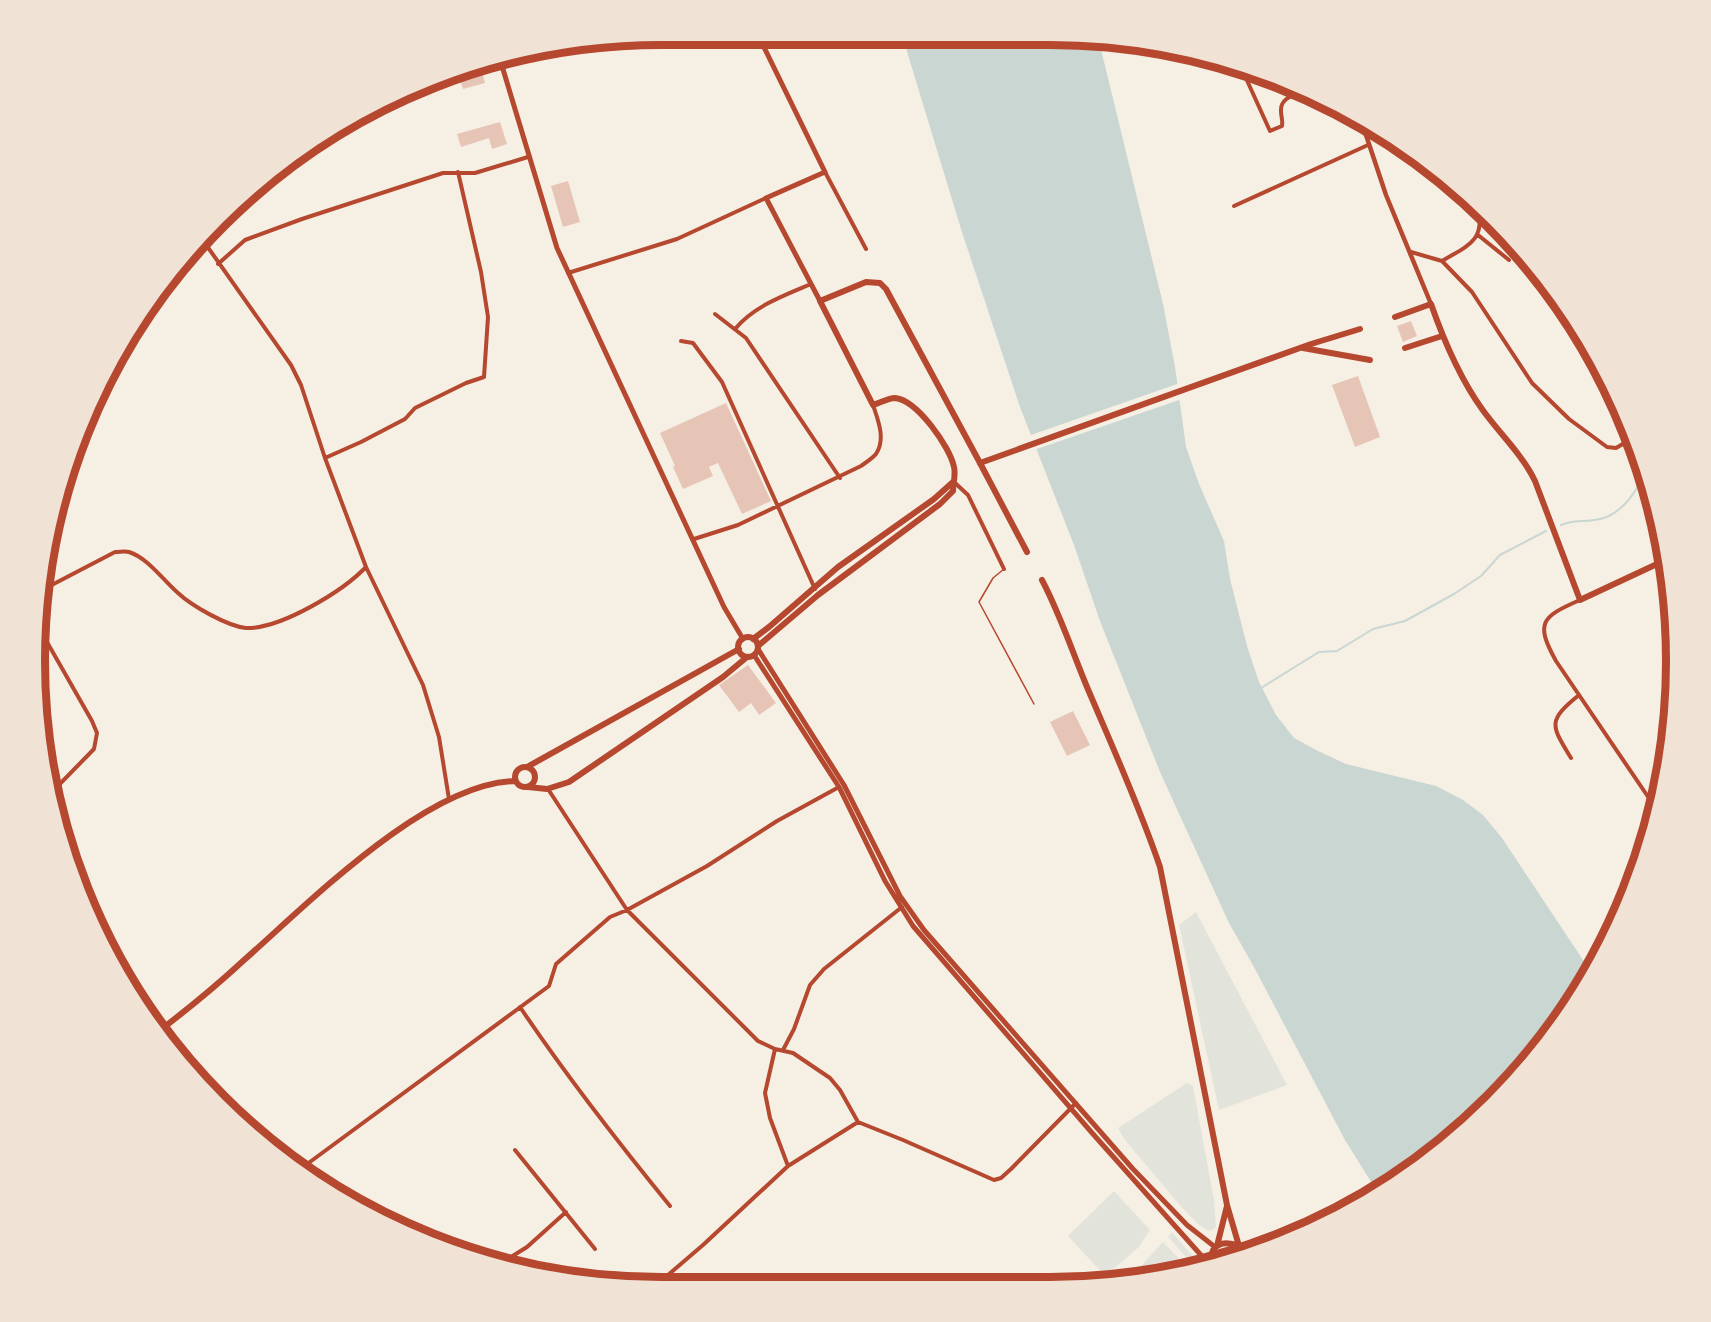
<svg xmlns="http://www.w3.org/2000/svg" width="1711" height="1322" viewBox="0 0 1711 1322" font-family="'Alegreya Sans',sans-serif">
	<rect width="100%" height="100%" fill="#f6efe4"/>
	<path fill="#e2e4dc" d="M1196,912l91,173 -68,25 -40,-185z
		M1187,1083l6,3 21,114 2,27 -6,4 -11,-6 -14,-14 -61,-72 -6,-11z
		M1114,1191l36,39 -11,17 -34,29 -37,-40z
		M1172,1232l28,33 -6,1 -26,-29z
		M1163,1242l24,25 -57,11z"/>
	<path fill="#c9d6d2" d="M902,35l196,2 65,267 12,63 11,80 13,37 25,57 6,38 17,67 12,36 17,33 18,23 24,13 28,13 90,22 27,14 20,15 19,23 81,122 6,15 -42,67 -84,90 -85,61 -33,-53 -91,-173 -25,-44 -69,-151 -60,-151 -26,-76 -54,-138 -59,-178z"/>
	<path fill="#f6efe4" d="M1180,383l2,16 -148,51 -6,-14z"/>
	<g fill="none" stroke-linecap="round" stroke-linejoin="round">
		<path stroke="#c9d6d2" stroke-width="2" d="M1561,525c12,-5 21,-3 33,-5 26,-2 41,-27 52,-47
			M1261,688l58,-36 18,-1 36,-22 32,-8 49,-27 27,-18 19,-21 46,-24"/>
	</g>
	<path fill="#e6c5b7" d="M480,64l5,19 -22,6 -5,-16z
		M500,122l7,22 -15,5 -3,-11 -28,9 -4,-13z
		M568,181l12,41 -17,5 -12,-41z
		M1411,321l6,15 -14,6 -6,-16z
		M1358,376l22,61 -25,10 -23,-62z
		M726,403l45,98 -29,13 -24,-51 -9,4 4,9 -30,13 -10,-22 2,-1 -15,-33z
		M748,665l28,38 -17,12 -8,-12 -12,9 -20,-27z
		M1073,711l17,34 -23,11 -17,-34z"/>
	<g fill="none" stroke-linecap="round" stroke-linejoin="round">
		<path stroke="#b5482f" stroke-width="1.5" d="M1004,569l-11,9 -14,24 55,102"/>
		<path stroke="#b5482f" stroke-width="4" d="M1240,65l30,66 12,-5c1,-6 -1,-9 -1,-15 -1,-12 12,-16 21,-20
			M825,172l41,77
			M1234,206l134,-61
			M1478,235l31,25
			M202,239l89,126 10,20 24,73 41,109 57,118 16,52 10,62
			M1411,252l31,9 30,31 60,91 37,36 38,28 9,1 17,-10
			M1442,261c25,-15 44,-20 36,-54
			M218,264l27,-24 57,-21 141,-46h32l53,-16
			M568,273l109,-34 89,-41
			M715,314l31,24 94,140
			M735,329c19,-23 50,-34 76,-45
			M681,341l12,2 29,39 93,207
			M325,458l36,-16 44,-23 10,-11 51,-25 18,-6 4,-60 -7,-45 -23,-100
			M954,482l14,13 36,74
			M694,539l44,-14 123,-59c4,-3 12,-8 15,-12 10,-15 2,-34 -3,-49
			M44,589l71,-37c5,0 10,-1 14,0 19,6 34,28 49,41 14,13 49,33 68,35 35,1 97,-37 120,-61
			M1580,600c-39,17 -45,23 -24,61l101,149
			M39,628l53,93 5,12 -3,16 -42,43
			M1571,758c-20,-33 -24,-37 8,-63
			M548,789l79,121 131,131 17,8 18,4 37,25 10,12 18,32 45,18 91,40 7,-2 10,-9 65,-66
			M520,1007c47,70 97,134 150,199
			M775,1049l-10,44 5,25 18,48
			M783,1050l11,-21 16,-44 14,-16 78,-62
			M515,1150l80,99
			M299,1170l250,-184 7,-22 54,-47 17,-7 80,-44 70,-45 62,-34
			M500,1264l27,-17 39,-35
			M654,1287l49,-42 85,-79 70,-44"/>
		<path stroke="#b5482f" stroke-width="4.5" d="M1360,117l26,78 45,109"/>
		<path stroke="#b5482f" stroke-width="5" d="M758,35l67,137 -59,26 54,103
			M499,56l58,192 167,359 19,32
			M758,649l86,136 56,111 24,34 209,239 54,56 28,22
			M754,655l85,132 46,94 28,45 180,208 115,129"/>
		<path stroke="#b5482f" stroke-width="6" d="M1657,564l15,30
			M738 647a10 10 0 1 1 20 0a10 10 0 1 1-20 0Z
			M753,639l16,-12 69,-60 96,-68 19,-17
			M758,646l60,-51 122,-91 13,-13c0,-7 3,-17 1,-24 -4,-20 -37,-67 -59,-69 -7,0 -15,5 -22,7l-53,-104 46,-19 14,1 6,6 94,174
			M527,767l212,-118
			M515 777a10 10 0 1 1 20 0a10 10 0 1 1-20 0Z
			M528,787l19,2 22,-7 154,-105 24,-20
			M159,1031c29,-22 57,-45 84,-70 65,-57 184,-179 273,-180"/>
		<path stroke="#b5482f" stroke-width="6" d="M1395,317l36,-13c13,37 28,73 51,105 17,24 40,45 53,72l45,119 77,-36 9,-7
			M1570,317l29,44
			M1303,348l67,12
			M1405,348l37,-12
			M1027,552l-47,-89 331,-119 49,-15
			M1042,580c18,34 30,71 45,107 25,59 52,118 73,180l67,338 12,41
			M1217,1246l10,-40
			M1211,1262c-1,-18 12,-22 28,-16l4,10"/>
	</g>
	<path d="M0 0H1711V1322H0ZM661 45H1050A616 616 0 0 1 1666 661V661A616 616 0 0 1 1050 1277H661A616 616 0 0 1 45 661V661A616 616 0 0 1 661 45Z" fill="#f1e2d6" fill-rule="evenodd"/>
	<path fill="none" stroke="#b5482f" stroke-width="8" d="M661 45H1050A616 616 0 0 1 1666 661V661A616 616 0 0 1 1050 1277H661A616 616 0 0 1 45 661V661A616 616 0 0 1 661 45Z"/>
</svg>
